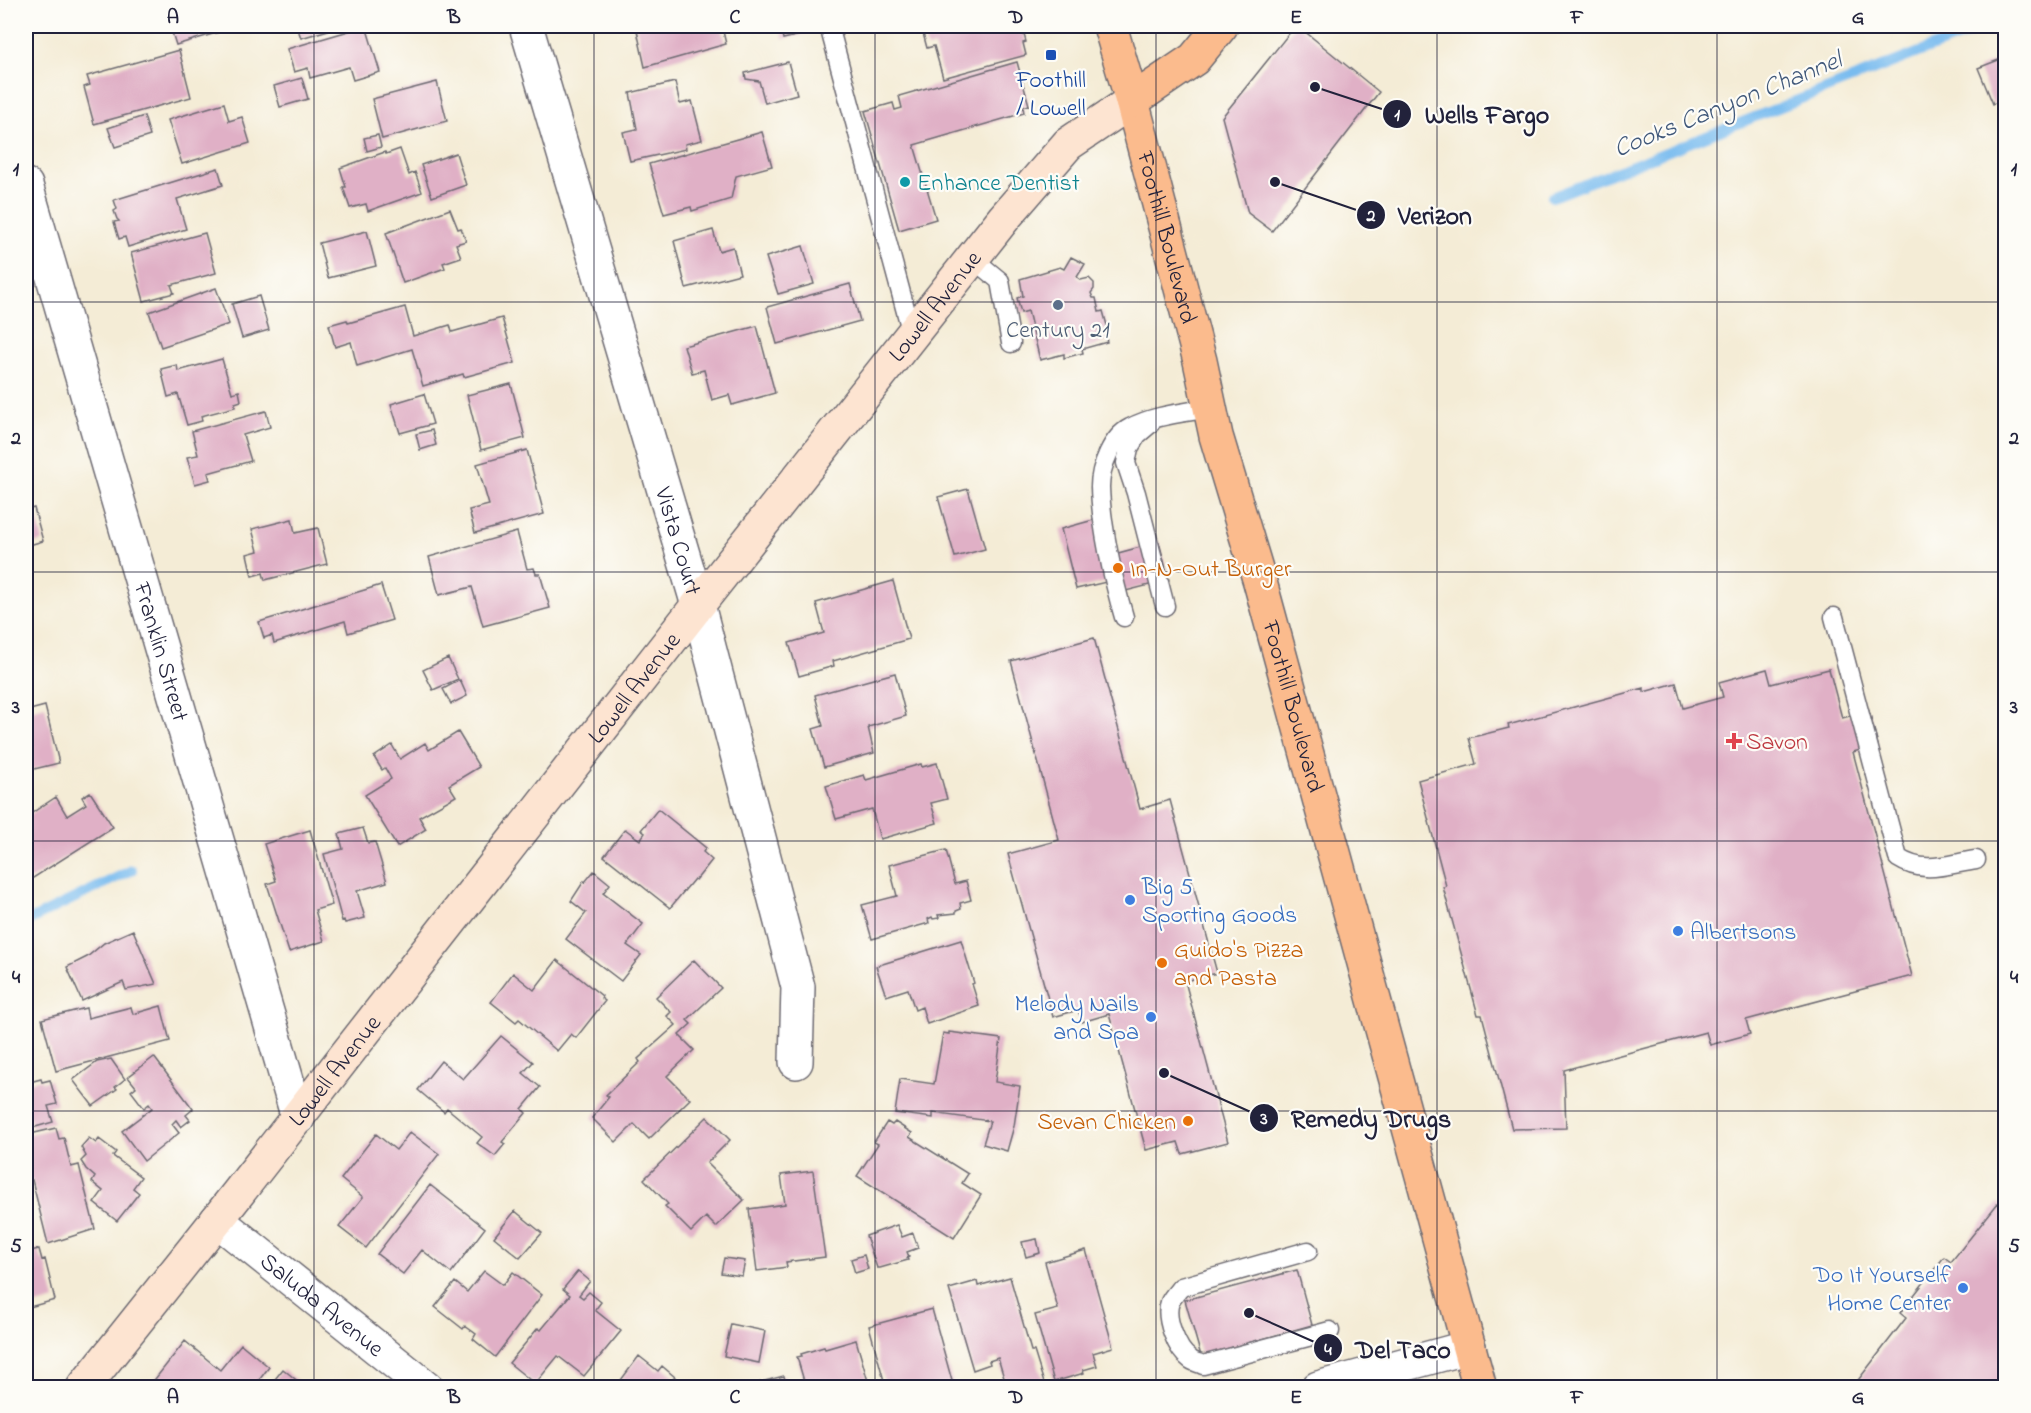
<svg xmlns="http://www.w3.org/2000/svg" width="2031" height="1413" viewBox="0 0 2031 1413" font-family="'Indie Flower',sans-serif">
	<rect width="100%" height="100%" fill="#fdfcf7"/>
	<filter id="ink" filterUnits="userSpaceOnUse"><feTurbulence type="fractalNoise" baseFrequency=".0167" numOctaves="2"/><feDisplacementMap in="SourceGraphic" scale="12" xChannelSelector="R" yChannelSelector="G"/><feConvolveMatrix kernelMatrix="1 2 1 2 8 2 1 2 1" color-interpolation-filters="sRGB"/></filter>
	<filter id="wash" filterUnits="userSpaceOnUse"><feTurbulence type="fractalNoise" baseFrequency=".008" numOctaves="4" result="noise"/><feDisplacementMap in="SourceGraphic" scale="24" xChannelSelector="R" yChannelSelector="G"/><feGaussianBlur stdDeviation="1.35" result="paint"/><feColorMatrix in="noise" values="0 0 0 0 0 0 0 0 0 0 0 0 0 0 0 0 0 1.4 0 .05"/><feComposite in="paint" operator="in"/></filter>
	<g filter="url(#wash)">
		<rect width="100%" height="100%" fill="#f4ecd6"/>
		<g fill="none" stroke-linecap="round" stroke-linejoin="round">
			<path stroke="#79bcef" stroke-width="10" d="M1552,197l434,-171
				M26,922l106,-52"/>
		</g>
		<g id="blocks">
			<path fill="#e0b0c6" d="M170,26h52l1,5 -47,14z
				M297,26h45l-41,12z
				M366,26l14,46 -27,8 -4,-13 -39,11 -2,-10 -14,4 -7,-23z
				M636,26h76l1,3 9,-2 4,17 -81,23z
				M780,26h31l2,6 -30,7z
				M921,26h108l1,6 -6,2 2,8 -3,1 3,12 -83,23 -9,-32 -7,2z
				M1295,26h3l81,66 -107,139 -24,-18 -26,-96z
				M179,50l12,47 -97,27 -10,-37 6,-2 -3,-9z
				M2006,57v41l-13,6 -15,-36z
				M788,62l9,32 -32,9 -6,-22 -13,-2 -1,-6z
				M1017,62l12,43 -6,2 1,6 -110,32 22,74 -37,11 -34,-119 28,-8 2,7 7,-2 -3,-12z
				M302,78l6,21 -28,8 -6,-21z
				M437,82l10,39 -65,18 -10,-40z
				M675,82l5,22 12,-3 10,39 -17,4 1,5 -56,12 -7,-29 14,-3 -7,-36z
				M224,103l5,18 13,-4 8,26 -68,21 -14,-44z
				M144,116l6,20 -35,11 -7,-19z
				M762,132l10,34 -36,10 -5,23 -39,12 -1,-4 -27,7 -15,-50z
				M378,135l3,12 -14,4 -3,-13z
				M400,149l9,26 6,-3 7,20 -54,19 -2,-7 -16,4 -7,-21h3l-6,-19 45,-16 1,2z
				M456,153l10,32 -34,12 -11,-32z
				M218,168l5,17 -46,14 9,30 -58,18 -3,-10 -6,2 -5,-17 5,-1 -2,-2 -3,-8 3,-2 -3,-9z
				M450,209l8,20 3,-1 5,13 -10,3 5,13 -18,6 2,5 -42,15 -17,-50z
				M713,230l6,21 14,-4 7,27 -54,14 -12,-47z
				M367,231l9,35 -48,12 -9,-35z
				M205,233l11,40 -45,12 3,8 -30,8 -13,-48z
				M803,246l11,38 -36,10 -12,-37z
				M1071,257l14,7 -8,13 4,3 8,-2 5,5v6l-3,4 2,5h3l3,14 4,-1 5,18 -4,1 3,12 -25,7 1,4 -19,5v-4l-24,6 -12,-49 -7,2 -4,-15 6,-2 -3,-17 40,-12 4,2z
				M850,284l10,37 -83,23 -10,-37z
				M216,288l13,36 -68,23 -12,-35z
				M259,296l10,34 -27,8 -10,-34z
				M405,307l8,29 37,-11 2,7 50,-14 13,45 -51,14 -1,-3 -40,12 -11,-37 -55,17 -6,-24 -16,5 -6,-22 18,-5 1,3z
				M757,326l18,67 -43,12 -3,-10 -17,5 -8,-30 -12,3 -8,-27z
				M222,359l10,34 7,-2 2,10 -6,2v4l-34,9 1,5 -15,4 -9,-31 -10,3 -7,-28 16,-4 1,6z
				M511,384l14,54 -44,12 -14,-55z
				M424,394l9,30 -33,9 -9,-29z
				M266,411l4,16 -27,8 8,26 -43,12 2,7 -15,4 -8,-27 11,-2 -6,-24z
				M432,430l4,15 -16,5 -4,-16z
				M527,450l17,64 -69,19 -6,-23 20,-5 -12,-41z
				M968,489l17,60 -30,8 -17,-60z
				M34,508l9,33 -17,5v-36z
				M292,519l3,14 23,-5 9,36 -62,16 -2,-7 -11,3 -5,-22 11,-3 -6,-22z
				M1097,519l10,37 52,-14 10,38 -51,13 -12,-11 -30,7 -15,-60z
				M517,532l10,37 7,-1 2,6h4l10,34 -67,18 -11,-39 -33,8 -10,-38z
				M893,581l16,58 -76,22 1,5 -35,10 -10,-33 35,-10 -8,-30z
				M381,585l11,35 -44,13 -3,-12 -71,22 -2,-8 -8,3 -5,-16z
				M1094,638l46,171 30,-9 47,173 -32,8 43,161 -46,12 -4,-12 -32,8 -37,-136 -27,8 -4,-12 -25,7 -45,-163 51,-14 -48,-179z
				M448,658l10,21 -25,11 -10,-20z
				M1767,669l4,15 58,-15 13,49 27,-7 9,34 -25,7 59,224 -166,44 4,14 -40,11 -4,-13 -142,38 2,58 -54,1 -30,-114h-4l-35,-128 3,-1 -28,-106 58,-16 -7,-26 40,-10 -1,-3 136,-37v4l32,-9 7,25 40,-11 -4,-15z
				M895,673l11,43 -38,11 6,26 -50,14 -11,-38 10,-3 -8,-31z
				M460,680l7,16 -16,8 -8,-15z
				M45,706l14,57 -33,8v-60z
				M458,732l21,35 -30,18 7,11 -37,21 7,12 -29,18 -32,-52 26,-16 -6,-11 -3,2 -8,-13 18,-12 8,14 25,-16 4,7z
				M937,763l10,36 -16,4 6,20 -57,16 -8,-30 -36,10 -10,-33 38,-11 2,5 55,-16 1,3z
				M90,792l23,35 -83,53 -4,-7v-56l30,-20 11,19 19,-12 -4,-7z
				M658,809l48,39 -3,4 9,8 -16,20 -2,-1 -24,29 -66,-52 21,-27 15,11 5,-7 -4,-3z
				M363,828l5,15 7,-1 12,40 -30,9 8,27 -20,5 -1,-3 -2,1 -18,-67 19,-5 -4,-15z
				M310,830l22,75 -17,5 9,31 -35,11 -22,-68 9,-3 -12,-37z
				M946,850l9,34 11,-3 5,19 -11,3 1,6 -5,2v2l-18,2 1,3 -6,1 -1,-2 -4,2 1,4 -57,16 -10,-34 35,-9 -8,-31z
				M594,871l16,13 -7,9 40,31 -16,21 14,10 -20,26 -55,-42 20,-26 -15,-12 13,-20 1,1z
				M133,930l23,54 -30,6 -3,-8 -41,19 -15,-34 20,-10 17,-14z
				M961,940l13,43 -2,1 7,22 -52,18 -5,-17 -7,3 -7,-21 -22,7 -10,-30z
				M557,960l45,36 -1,2 4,3 -29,37 -5,-4 -14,17 -38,-32 -3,3 -25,-20 22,-29 21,17z
				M694,960l27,28 -34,32 4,4 -12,11 15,15 -27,26 23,23 -41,40 -15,-15 -18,18 -24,-24 17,-21 -3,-2 34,-33 -2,-3 38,-34 -9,-9 4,-4 -15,-15z
				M161,1006l9,35 -114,30 -14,-52 44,-11 2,10 43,-11 2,7z
				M949,1032l52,7 -6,43 25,4 -6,40 -7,25 -24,-7 7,-23 -57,-8v5l-38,-5 5,-34 34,5 9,-51 6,1z
				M501,1036l32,26 -10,11 17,14 -18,22 4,4 -24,29 3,2 -10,12 -18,-13 5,-6 -35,-29 -3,4 -26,-22 23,-29 22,18z
				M154,1057l39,52 -7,6 4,5 -9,7 -5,-7 -4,4 7,9 -35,28 -22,-30 30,-23 -3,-4 -5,4 -13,-17 5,-4 -8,-10z
				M111,1059l14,20 -10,8 2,2 -24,17 -20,-26 24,-18z
				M41,1079l1,3 8,-2 7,24 -9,2 5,16 -21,6 -6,-24v-21z
				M707,1117l23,23 -23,23 37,37 -28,27 -10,-10 -15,15 -26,-26 3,-2 -24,-25z
				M887,1122l5,3 3,-3 17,11 -3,4 59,37 -6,9 19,12 -27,43 -97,-62 21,-32 -4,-2z
				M56,1128l3,11 5,-1 7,29 8,-2 16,64 -47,15 -16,-64 -6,2v-39l2,-1 -2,-7z
				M410,1132l29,22 -73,94 -27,-21 24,-30 -22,-18 35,-45 20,16z
				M89,1138l7,5 3,-4 17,13 -3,4 28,21 -8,11 6,5 -22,28 -23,-18 9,-12 -11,-9 3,-5 -9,-8 -5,-8 5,-5 -5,-9z
				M813,1171l12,86 -39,5 1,5 -30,4 -8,-62 36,-5 -4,-29z
				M430,1185l55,43 -34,45 -29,-23 -19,24 -26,-20z
				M1998,1203l8,5v180h-154l54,-70 -6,-5 44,-56 7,5z
				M515,1211l27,22 -22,25 -26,-21z
				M897,1225l5,12 11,-4 5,15 -11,4 2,5 -2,1 1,2 -28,8h-3l-11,-32z
				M1037,1239l3,14 -14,4 -4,-15z
				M39,1249l3,11 3,-1 10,41 -29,8v-56z
				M1086,1250l27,97 -20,6 4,13 -14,4 1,3 -30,9 -19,-67 23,-6 -13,-47z
				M864,1255l4,14 -13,4 -4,-14z
				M724,1258l21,3 -3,15 -21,-3z
				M1297,1270l15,55 -111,31 -16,-56z
				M484,1271l19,14 10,-13 29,23 -47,62 -22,-18 3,-5 -11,-8 -2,3 -28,-22 20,-25 12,10z
				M578,1271l12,10 -11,14 4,3 6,-6 12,10 -6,8 26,21 -37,45 -26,-20 -23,28 -26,-21 29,-35 3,2 29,-35 -7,-6z
				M1010,1277l21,74h3l10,32 -16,5h-21l-9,-30 -9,3 1,3 -17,6 -24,-81 28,-8 1,5z
				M932,1309l22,79h-68l-17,-62z
				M731,1324l34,7 -6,32 -35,-7z
				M856,1340l14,48h-64l-9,-31 5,-1 -1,-2 23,-7 1,2z
				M185,1341l35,29 21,-26 28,23 -16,21h-105z
				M639,1356l19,15 4,-5 13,11 -4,4 4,3 -2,4h-58z
				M283,1369l23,19h-38z
				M784,1376l3,12h-45v-1z"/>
		</g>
	</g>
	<g filter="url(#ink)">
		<use href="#blocks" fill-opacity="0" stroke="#6c6971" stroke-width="1.5"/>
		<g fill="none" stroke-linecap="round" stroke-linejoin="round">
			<g stroke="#6c6971" stroke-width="21">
				<path id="lane" d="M829,26l83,308
					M972,258l28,23 11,62
					M1150,424l-13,11 -8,13 -3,15 10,30 29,113
					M1124,617c-11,-37 -23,-93 -24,-130 0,-20 12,-50 30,-59 24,-13 54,-15 80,-20
					M1834,617l64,241c26,17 50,6 78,2
					M1308,1251l-127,36c-3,4 -9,10 -11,15 -6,16 7,48 20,57 3,3 9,4 13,6l127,-34"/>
			</g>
			<g stroke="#6c6971" stroke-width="36">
				<g id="street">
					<path id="s1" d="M526,26l172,579 100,382 -2,75"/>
					<path id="s2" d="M26,185l272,933"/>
					<path id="s3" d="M217,1220l210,168"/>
					<path d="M1318,1388l151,-41"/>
				</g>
			</g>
			<g stroke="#6c6971" stroke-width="36">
				<g id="secondary">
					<path id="s4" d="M83,1388l134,-168 481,-615 306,-387 64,-74 64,-43"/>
				</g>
			</g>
			<g stroke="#6c6971" stroke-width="36">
				<g id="primary">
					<path id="s5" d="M1110,26l22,75 68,260 16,75 44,146 220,806"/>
					<path d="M1132,101l62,-42 27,-33"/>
				</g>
			</g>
			<use href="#lane" stroke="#fff" stroke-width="18"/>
			<use href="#street" stroke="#fff" stroke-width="33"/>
			<use href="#secondary" stroke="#fde4d1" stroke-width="33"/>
			<use href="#primary" stroke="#fbbb8d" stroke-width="33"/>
		</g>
	</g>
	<path fill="none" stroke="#22223b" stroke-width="1.5" stroke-opacity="0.55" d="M314,26v1362M594,26v1362M875,26v1362M1156,26v1362M1437,26v1362M1717,26v1362M26,302h1980M26,572h1980M26,841h1980M26,1111h1980"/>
	<rect fill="#1a4fb4" stroke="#fdfcf7" stroke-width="2" x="1045" y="49" width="12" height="12" rx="3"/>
	<circle fill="#0f9aa8" stroke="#fdfcf7" stroke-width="2" cx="905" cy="182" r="6"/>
	<circle fill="#5c6f8a" stroke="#fdfcf7" stroke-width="2" cx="1058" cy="305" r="6"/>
	<g fill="#e8710a" stroke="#fdfcf7" stroke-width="2">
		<circle cx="1118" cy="568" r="6"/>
		<circle cx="1162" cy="963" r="6"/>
		<circle cx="1188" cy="1121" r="6"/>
	</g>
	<path fill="#e0444e" stroke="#fdfcf7" stroke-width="2" d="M1731 732h6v6h6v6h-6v6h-6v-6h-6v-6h6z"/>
	<g fill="#3f7fe0" stroke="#fdfcf7" stroke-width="2">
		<circle cx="1130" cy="900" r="6"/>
		<circle cx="1678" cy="931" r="6"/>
		<circle cx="1151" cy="1017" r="6"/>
		<circle cx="1963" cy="1288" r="6"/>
	</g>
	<g text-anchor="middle" stroke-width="4.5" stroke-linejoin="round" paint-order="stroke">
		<g font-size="24" fill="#164399" stroke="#fdfcf7">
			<text x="1051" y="87">Foothill<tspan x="1051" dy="28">/ Lowell</tspan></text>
		</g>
		<g font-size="24" fill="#0d838f" stroke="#fdfcf7" text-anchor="start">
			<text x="917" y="190">Enhance Dentist</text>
		</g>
		<g font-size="24" fill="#22223b" stroke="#fdfcf7">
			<text dy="8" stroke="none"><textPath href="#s5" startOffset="219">Foothill Boulevard</textPath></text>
			<text dy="8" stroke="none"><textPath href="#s4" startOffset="1377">Lowell Avenue</textPath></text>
			<text dy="8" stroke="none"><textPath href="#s1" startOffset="537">Vista Court</textPath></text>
			<text dy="8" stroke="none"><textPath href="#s2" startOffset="486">Franklin Street</textPath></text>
			<text dy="8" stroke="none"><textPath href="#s4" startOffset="891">Lowell Avenue</textPath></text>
			<text dy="8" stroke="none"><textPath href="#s5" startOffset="705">Foothill Boulevard</textPath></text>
			<text dy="8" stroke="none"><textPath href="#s4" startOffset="405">Lowell Avenue</textPath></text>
			<text dy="8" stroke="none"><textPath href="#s3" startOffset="135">Saluda Avenue</textPath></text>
		</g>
		<g font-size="24" fill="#4e5e75" stroke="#fdfcf7">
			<text x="1058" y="337">Century 21</text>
		</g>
		<g font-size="24" fill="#c56008" stroke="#fdfcf7" text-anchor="start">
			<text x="1130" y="576">In-N-Out Burger</text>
			<text x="1174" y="957">Guido's Pizza<tspan x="1174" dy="28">and Pasta</tspan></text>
			<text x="1176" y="1129" text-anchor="end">Sevan Chicken</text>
		</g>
		<g font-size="24" fill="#be3a42" stroke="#fdfcf7" text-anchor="start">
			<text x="1746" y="749">Savon</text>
		</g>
		<g font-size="24" fill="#366cbe" stroke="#fdfcf7" text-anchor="start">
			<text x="1142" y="894">Big 5<tspan x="1142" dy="28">Sporting Goods</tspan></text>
			<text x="1690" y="939">Albertsons</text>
			<text x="1139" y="1011" text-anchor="end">Melody Nails<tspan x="1139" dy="28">and Spa</tspan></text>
			<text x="1951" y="1282" text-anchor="end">Do It Yourself<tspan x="1951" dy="28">Home Center</tspan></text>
		</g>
		<g font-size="26" font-style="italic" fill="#40587a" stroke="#fdfcf7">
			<text transform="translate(1727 103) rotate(-22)" y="9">Cooks Canyon Channel</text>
		</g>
	</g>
	<path fill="none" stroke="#22223b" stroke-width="2" d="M1315 87L1397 114M1275 182L1371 215M1164 1073L1264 1118M1249 1313L1328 1348"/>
	<g fill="#22223b" stroke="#fdfcf7" stroke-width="2">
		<circle cx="1315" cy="87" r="6"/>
		<circle cx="1275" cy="182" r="6"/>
		<circle cx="1164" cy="1073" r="6"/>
		<circle cx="1249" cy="1313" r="6"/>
		<circle cx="1397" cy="114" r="15"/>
		<circle cx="1371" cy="215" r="15"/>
		<circle cx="1264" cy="1118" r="15"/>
		<circle cx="1328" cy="1348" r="15"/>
	</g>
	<g font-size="18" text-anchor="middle" font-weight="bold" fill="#fff">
		<text x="1397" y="120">1</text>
		<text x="1371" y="221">2</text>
		<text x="1264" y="1124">3</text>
		<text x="1328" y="1355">4</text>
	</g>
	<g font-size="26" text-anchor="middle" font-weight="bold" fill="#22223b" stroke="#fdfcf7" stroke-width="4.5" stroke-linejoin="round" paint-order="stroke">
		<text x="1487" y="123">Wells Fargo</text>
		<text x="1435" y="224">Verizon</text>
		<text x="1371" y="1127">Remedy Drugs</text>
		<text x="1403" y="1358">Del Taco</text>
	</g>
	<rect width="2031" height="1413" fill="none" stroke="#fdfcf7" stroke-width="66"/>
	<rect x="33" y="33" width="1965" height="1347" fill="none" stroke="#22223b" stroke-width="2"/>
	<g font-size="20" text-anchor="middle" font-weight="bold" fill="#22223b">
		<text x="173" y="23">A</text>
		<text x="454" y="23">B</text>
		<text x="735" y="23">C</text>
		<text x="1016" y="23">D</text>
		<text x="1296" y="23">E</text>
		<text x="1577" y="23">F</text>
		<text x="1858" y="23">G</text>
		<text x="16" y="175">1</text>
		<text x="2014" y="175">1</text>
		<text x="16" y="444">2</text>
		<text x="2014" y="444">2</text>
		<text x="16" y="713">3</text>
		<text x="2014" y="713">3</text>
		<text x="16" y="983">4</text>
		<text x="2014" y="983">4</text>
		<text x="16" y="1252">5</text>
		<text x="2014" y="1252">5</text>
		<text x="173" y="1403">A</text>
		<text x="454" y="1403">B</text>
		<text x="735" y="1403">C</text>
		<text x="1016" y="1403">D</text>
		<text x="1296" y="1403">E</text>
		<text x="1577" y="1403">F</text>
		<text x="1858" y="1403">G</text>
	</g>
</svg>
